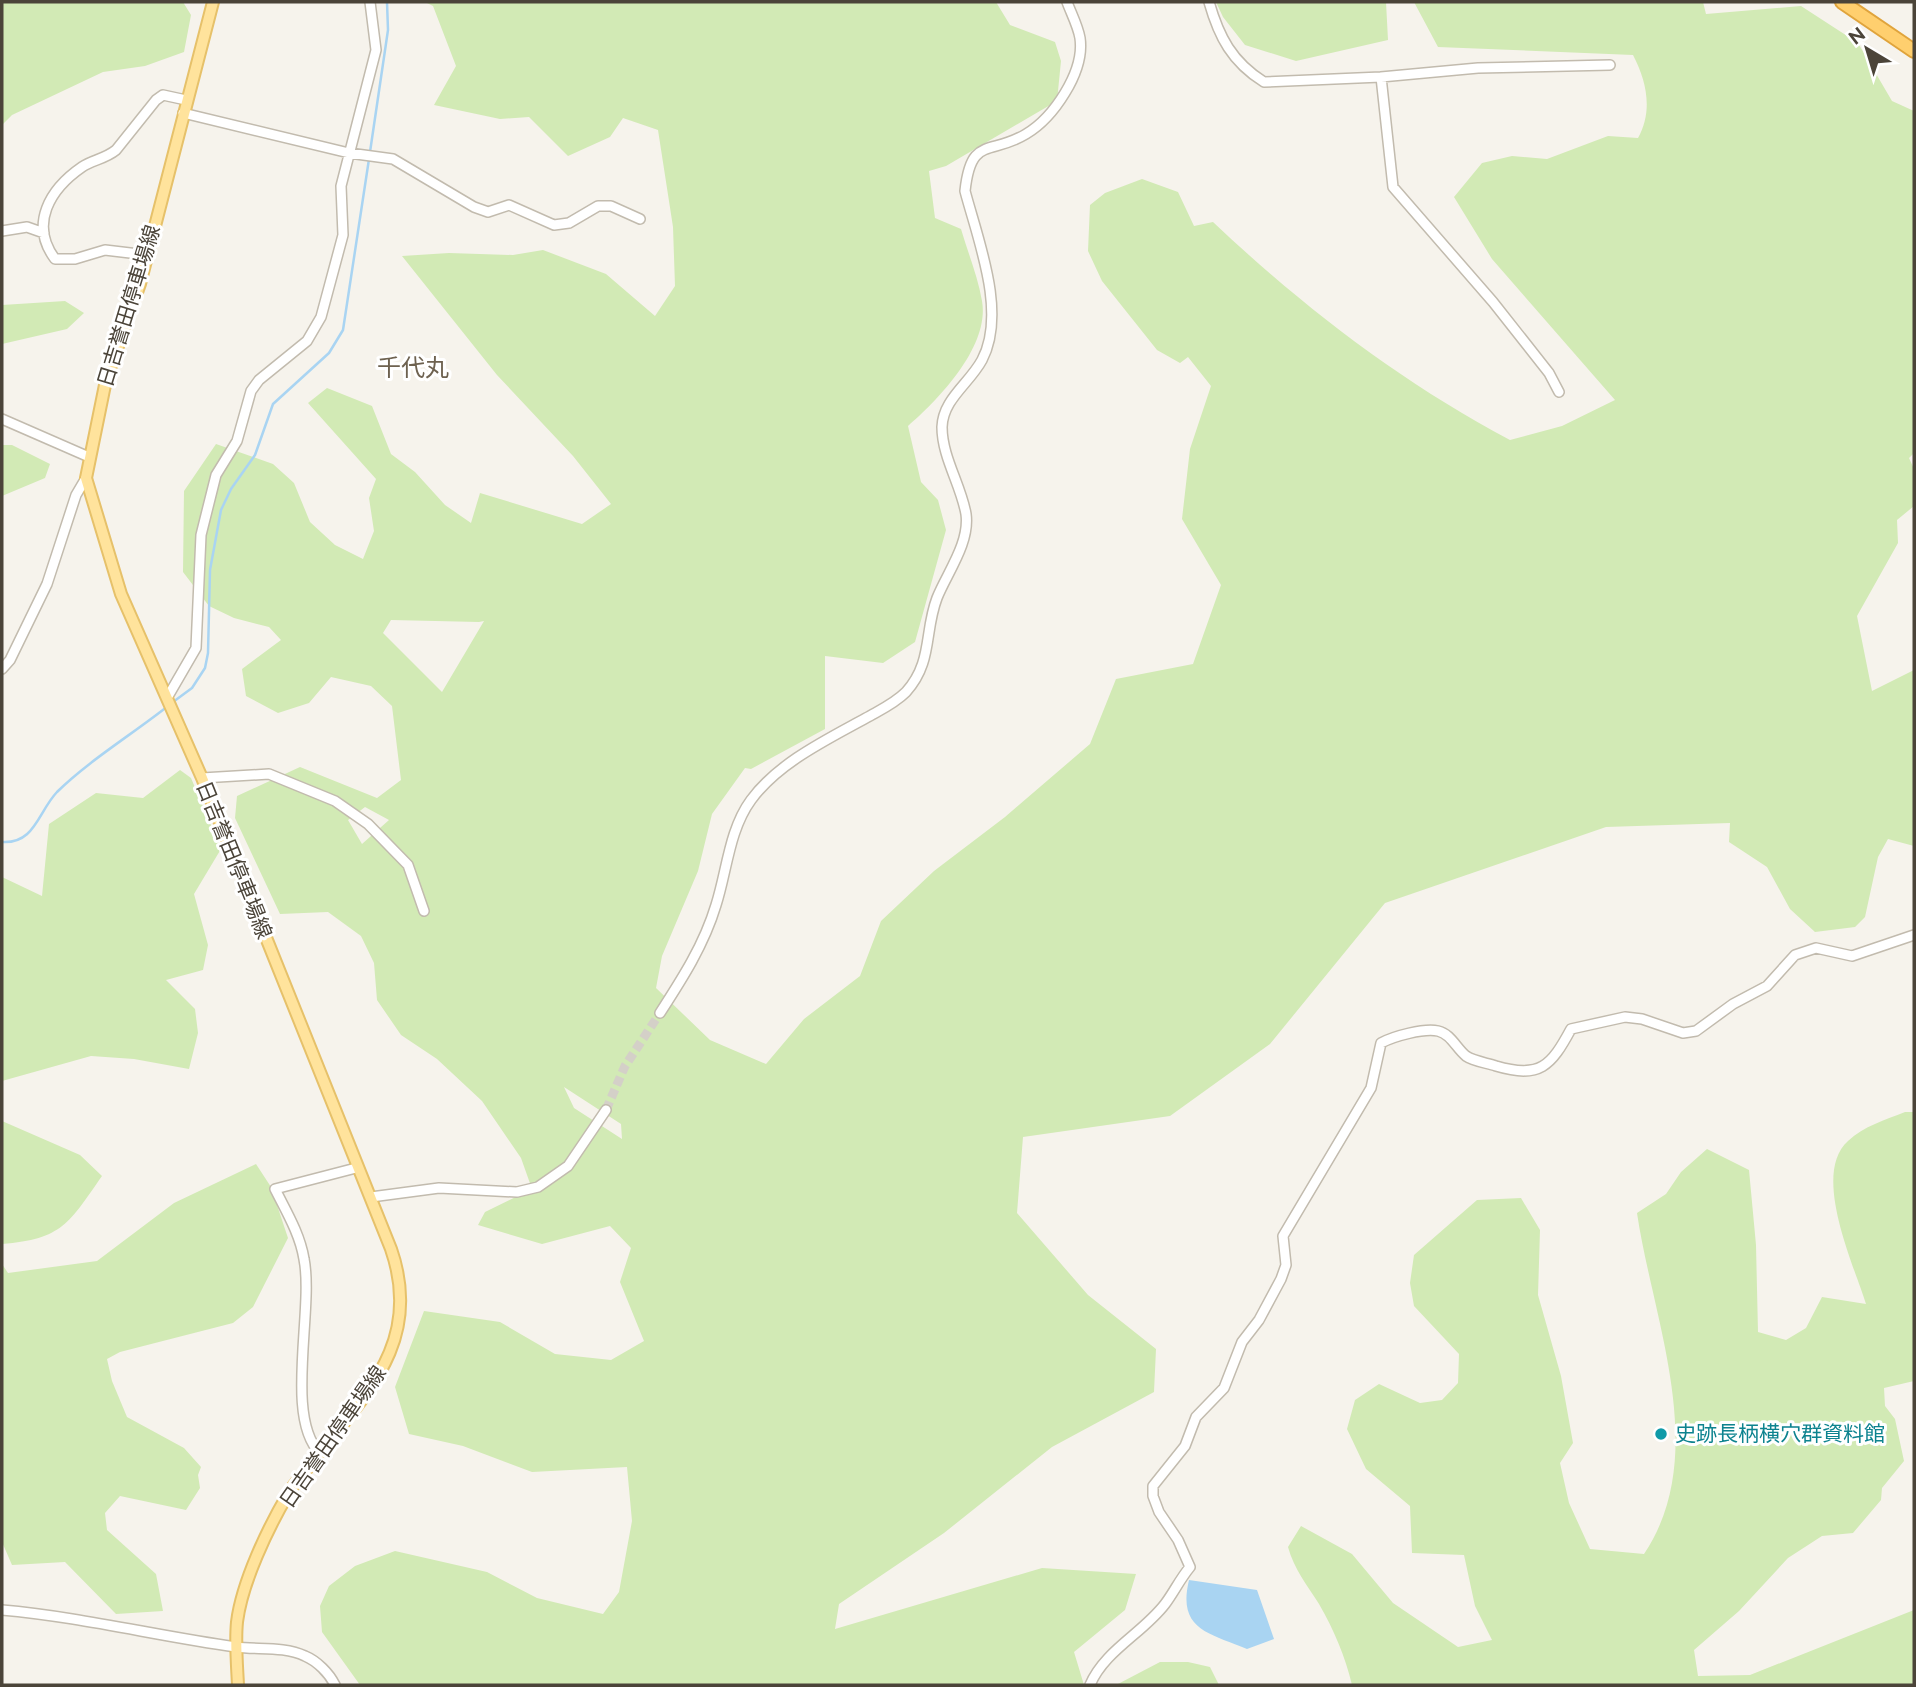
<svg xmlns="http://www.w3.org/2000/svg" width="1916" height="1687" viewBox="0 0 1916 1687" font-family="Raleway,'Noto Sans JP',sans-serif">
	<rect width="100%" height="100%" fill="#f6f3ec"/>
	<path fill="#d2eab5" fill-rule="evenodd" d="M2,2h181l8,13 -7,37 -39,14 -42,6 -91,43 -10,10z
		M425,2h571l14,23 45,17 6,19 -4,40 -111,65 -17,5 6,47 26,11c7,24 17,48 21,72 8,45 -43,98 -74,125l13,56 17,18 8,30 -31,112 -32,21 -58,-7v73l-74,40 -6,-1 -33,46 -14,57 -36,85 -6,32 54,52 56,24 38,-45 56,-43 21,-55 53,-50 71,-54 85,-73 26,-65 77,-15 28,-79 -39,-66 8,-70 21,-63 -23,-29 -8,6 -23,-13 -55,-69 -14,-30 2,-46 15,-12 37,-14 36,13 16,34 19,-4c90,85 188,160 297,218l52,-14 53,-26 -123,-141 -38,-62 28,-34 30,-7 35,3 61,-23 30,2c15,-27 9,-56 -5,-83l-195,-8 -24,-45h289l3,12 95,-8 57,37 34,58 22,10v342l-5,5 5,11v37l-17,14 1,23 -41,73 15,75 42,-21v176l-26,-7 -10,18 -13,60 -10,10 -40,5 -25,-23 -23,-42 -38,-25 1,-19 -124,4 -221,76 -115,141 -100,72 -147,21 -6,76 71,82 68,54 -2,43 -102,55 -108,86 -105,71 -4,25 207,-61 94,6 -11,36 -51,42 10,33h-724l-38,-53 -2,-26 9,-20 26,-20 40,-15 92,21 50,26 66,16 16,-22 13,-71 -5,-54 -95,5 -69,-26 -54,-12 -14,-47 29,-76 76,11 55,32 56,6 33,-19 -24,-59 11,-34 -21,-22 -68,18 -64,-19 7,-13 47,-23 -11,-31 -39,-57 -45,-42 -36,-24 -24,-35 -3,-37 -13,-27 -33,-24 -48,2 -45,-96 2,-22 63,-29 77,31 24,-18 -9,-74 -21,-20 -40,-9 -22,26 -31,10 -32,-17 -4,-27 39,-29 -12,-13 -35,-9 -25,-12 -26,-34 1,-81 32,-47 57,20 21,19 16,39 25,23 28,14 11,-28 -5,-33 7,-19 -68,-76 19,-15 45,18 19,48 24,18 30,33 26,18 9,-30 102,31 29,-20 -38,-48 -76,-81 -95,-119 47,-3 64,2 30,-5 63,24 49,42 20,-30 -2,-59 -15,-97 -35,-12 -13,19 -42,19 -39,-39 -29,2 -66,-14 22,-39 -23,-60zM391,620l88,2 5,-1 -42,71 -59,-59zM365,807l24,13 -27,24 -14,-24zM564,1087l57,37 1,15 -48,-31z
		M1216,2h170l2,38 -92,21 -51,-16 -22,-28z
		M65,301l19,12 -17,16 -65,15v-39z
		M2,445h10l38,19 -5,14 -43,18z
		M180,770l11,8 30,71 -27,45 14,51 -5,25 -37,10 29,29 3,24 -9,36 -55,-10 -43,-3 -89,25v-204l40,19 7,-72 47,-31 47,5z
		M1905,1112h9v269l-30,7 1,18 10,13 9,42 -22,27 -1,12 -28,33 -31,3 -34,22 -49,53 -45,39 4,26 52,-1 164,-65v75h-562c-7,-29 -18,-55 -33,-81 -12,-19 -25,-35 -31,-57l13,-21 51,28 41,49 65,44 34,-7 -17,-34 -11,-51 -52,-2 -2,-47 -44,-37 -19,-40 8,-29 24,-16 41,19 22,-3 16,-17 1,-29 -45,-48 -4,-23 4,-28 63,-55 44,-2 19,32 -2,65 23,81 12,67 -13,20 9,40 21,46 54,5c67,-100 9,-233 -7,-341l29,-19 15,-22 26,-23 42,21 7,75 2,87 28,8 20,-12 16,-31 44,7c-12,-39 -55,-130 -18,-163 16,-15 37,-21 57,-29z
		M2,1121l78,34 22,21c-33,47 -39,63 -100,68z
		M256,1164l15,23 17,51 -35,69 -20,16 -113,29 -13,7 5,22 15,36 57,31 17,19 -3,8 2,13 -14,22 -66,-14 -15,17 2,17 49,44 7,37 -47,3 -51,-52 -53,3 -10,-23v-278l6,9 89,-12 77,-58z
		M1160,1662h28l22,5 9,18h-103z"/>
	<path fill="#a9d4f2" d="M1189,1580l68,10 17,49 -27,10c-38,-16 -70,-19 -58,-69z"/>
	<g fill="none" stroke-linecap="round" stroke-linejoin="round">
		<path stroke="#a9d4f2" stroke-width="2.5" d="M370,152l18,-122 -1,-28
			M173,702l19,-14 13,-20 3,-15 2,-83 11,-60 10,-21 24,-34 18,-51 56,-51 14,-23 26,-171
			M2,842c33,2 36,-30 55,-50 30,-30 77,-59 111,-86"/>
		<path stroke="#d4d0c8" stroke-width="9" stroke-dasharray="9 4.5" stroke-linecap="butt" d="M606,1110l19,-44 35,-53"/>
		<g stroke="#c2bbae" stroke-width="12">
			<path id="minor" d="M1209,2c10,35 23,60 55,80l117,-5 97,-9 132,-3
				M1381,77l12,110 100,115 56,71 10,19
				M183,113l166,40 44,6 81,48 14,5 21,-7 45,20 15,-2 29,-17h13l29,13
				M2,231l25,-4 17,6
				M147,255l-42,-5 -30,9h-20c-26,-35 -5,-70 27,-92 10,-7 23,-8 34,-17l40,-50 7,-5 23,5
				M2,419l87,38
				M2,669l8,-9 37,-76 29,-89 10,-17
				M167,698l29,-50 5,-113 15,-60 21,-34 14,-50 8,-11 48,-39 14,-24 22,-82 -2,-49 35,-136 -6,-48
				M202,778l67,-4 66,27 33,23 40,41 16,46
				M660,1013c22,-34 44,-68 56,-108 11,-34 13,-75 35,-105 27,-37 75,-60 115,-82 14,-8 28,-14 40,-26 27,-30 18,-60 31,-94 10,-25 33,-55 29,-84 -5,-29 -24,-57 -24,-87 1,-28 27,-43 40,-67 25,-47 -4,-120 -17,-169 6,-56 25,-35 61,-57 27,-16 59,-62 54,-96 -2,-12 -9,-25 -13,-36
				M371,1197l68,-9 78,4 21,-5 30,-21 38,-56
				M320,1453c-36,-35 -6,-144 -16,-194 -4,-25 -18,-48 -29,-70l81,-21
				M2,1610c79,7 155,26 234,37 22,3 48,-1 69,9 12,5 24,17 30,29
				M1090,1685c14,-34 53,-52 75,-81 9,-12 15,-25 25,-37l-12,-27 -19,-28 -6,-16v-10l32,-40 11,-29 28,-29 18,-46 17,-22 22,-41 5,-14 -3,-29 88,-148 10,-45c13,-7 43,-15 57,-12 13,3 18,17 28,25 7,5 21,7 30,10 44,13 55,0 75,-37l54,-12 17,2 41,14 13,-2 37,-27 34,-18 28,-31 21,-7 36,8 62,-21"/>
		</g>
		<g stroke="#e6c16a" stroke-width="14">
			<path id="major" d="M213,2l-73,282 -34,96 -20,98 35,116 81,184 189,471c32,92 -24,144 -77,211 -8,11 -19,22 -26,34 -20,34 -46,88 -51,128 -2,20 0,42 1,63"/>
		</g>
		<g stroke="#e0a43c" stroke-width="16">
			<path id="highway" d="M1842,2l72,49"/>
		</g>
		<use href="#minor" stroke="#fff" stroke-width="9"/>
		<use href="#major" stroke="#ffe39c" stroke-width="10"/>
		<use href="#highway" stroke="#ffcf6e" stroke-width="12"/>
	</g>
	<circle fill="#0f9aa8" stroke="#fff" stroke-width="2.5" cx="1661" cy="1434" r="7"/>
	<g text-anchor="middle" stroke-width="6" stroke-linejoin="round" paint-order="stroke">
		<g font-size="21" fill="#4b4439" stroke="#fff">
			<text transform="translate(129 306) rotate(-73)" y="7">日吉誉田停車場線</text>
			<text transform="translate(234 860) rotate(68)" y="7">日吉誉田停車場線</text>
			<text transform="translate(333 1437) rotate(-55)" y="7">日吉誉田停車場線</text>
		</g>
		<g font-size="21" fill="#0d838f" stroke="#fff" text-anchor="start">
			<text x="1675" y="1441">史跡長柄横穴群資料館</text>
		</g>
		<g font-size="24" fill="#6e6250" stroke="#fff">
			<text x="413" y="376">千代丸</text>
		</g>
	</g>
	<rect width="1916" height="1687" fill="none" stroke="#4b4439" stroke-width="7"/>
	<g transform="translate(1867 49) rotate(322)" stroke="#ffffff" stroke-width="5" paint-order="stroke">
	<path d="M0-5L12 26L0 18L-12 26Z" fill="#4b4439"/>
	<text y="-10" font-size="19" font-weight="bold" text-anchor="middle" fill="#4b4439">N</text>
	</g>
</svg>
